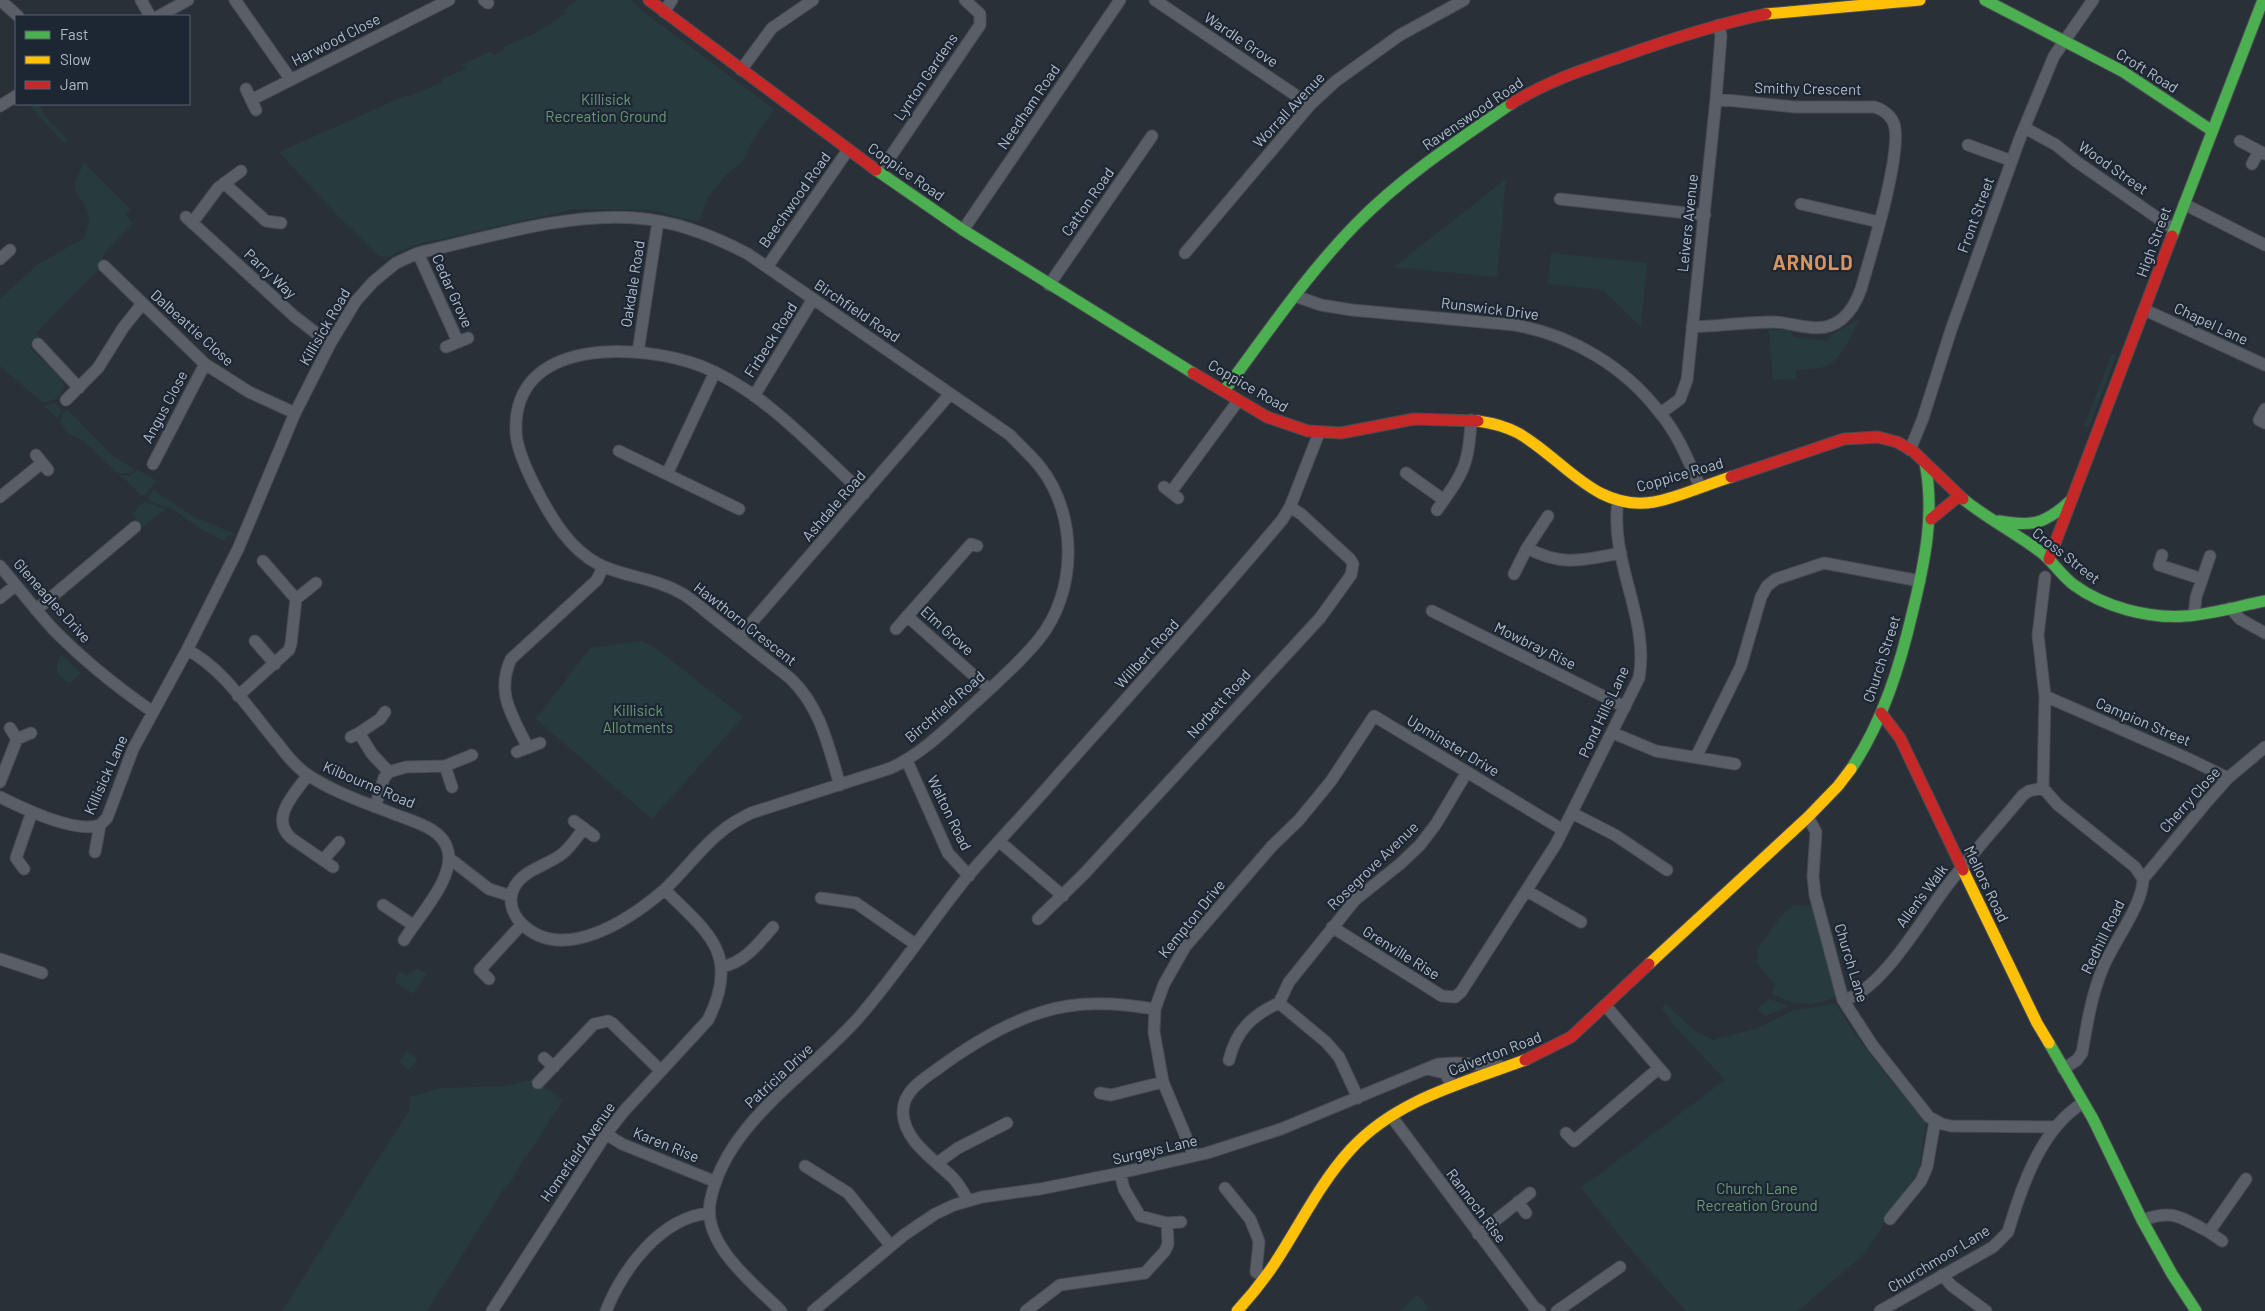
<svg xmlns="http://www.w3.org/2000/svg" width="2265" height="1311" viewBox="0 0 2265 1311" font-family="Barlow,sans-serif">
	<rect width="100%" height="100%" fill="#2a3038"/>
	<path fill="#273a3e" d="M577,0h54l15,14 128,95 -23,34 -5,13 -6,8 -15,12 -17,21 -9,25 -47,-12 -77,-1 -160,36 -30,13 -6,-2 -41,-40 -59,-64 128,-57 1,2 34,-15 -1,-3 25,-10 -5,-4 29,-13 4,3 11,-6 -2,-2 31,-13 32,-21 -2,-3z
		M28,104h10l8,14 22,22 -4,3z
		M83,162l47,47 -4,6 7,8 -30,32v7l-6,6 2,1 -63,64 4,5 -10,10 30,29 4,8c-1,12 -11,17 -22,17l-42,-36v-67l37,-34 47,-27c7,-16 7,-26 -4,-40 -2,-4 -5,-6 -5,-10 -1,-9 7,-17 8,-26z
		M1506,179l-9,98 -103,-10z
		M1551,253l96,10 -6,64 -38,-37 -55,-6z
		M1859,319c-6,14 -19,44 -35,48 -9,2 -19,2 -28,3v9l-23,1 -4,-50h21l4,7 32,4 8,-8z
		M2112,354l4,1 -27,72 -5,-1z
		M55,403l6,7 -3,9 -14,-13z
		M67,409l47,48 21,12c-4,6 -11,4 -18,4l-33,-32 -15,-7 -9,-11 2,-8z
		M138,470l19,11 -12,14h-4l-21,-20 9,1z
		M154,490l38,26 43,18 -1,2 -6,-1 -4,6 -23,-12 -27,-19 -23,-8 -2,-6z
		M145,502l23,8 -7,2 -18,15 -11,-13 10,-11z
		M641,641l12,5 90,71 -91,102 -116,-100 54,-71z
		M61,654l20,19 -10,9h-4l-10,-9v-9z
		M1814,905l22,91c-19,12 -45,9 -64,-3l3,-8 -20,-24 3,-3v-10l22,-31 13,-11z
		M416,969l11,4 -14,21 -18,-12 3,-10 10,3z
		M1769,999l20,7 -24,10 -7,-6v-2z
		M1666,1004l30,28 17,8 45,-12 36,-18 42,-6c25,43 59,80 90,119l-7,47 -54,83 -67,58h-112l-58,-65 -47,-58 144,-108 -54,-58 1,-2 -11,-12z
		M407,1051l11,9 -9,10 -10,-8z
		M534,1079l29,21 -36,56h-2l-16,29 -2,-1 -80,127h-145l128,-202v-12l31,-9 65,-2z
		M1417,1295l12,12 -4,4h-24z"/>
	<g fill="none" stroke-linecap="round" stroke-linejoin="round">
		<g stroke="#484c53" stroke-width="13">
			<path id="street" d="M0,0l18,16
				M141,0l9,16
				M235,0l56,80
				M484,0l4,3
				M1155,0l155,105
				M664,12l8,-12
				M159,16l29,-16
				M741,70l31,-42 41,-28
				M246,89l10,21
				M251,100l198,-100
				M0,106l16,-10
				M2025,128l31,17 21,17 98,68
				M2240,141l25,13
				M1968,145l44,16
				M2252,164l7,-13
				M880,172l100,-147v-11l-15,-14
				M224,183l42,38 15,2
				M1560,199l145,16
				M1801,204l78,18
				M2184,204l81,41
				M186,217l108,99 36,28
				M192,223l26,-35 23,-17
				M963,230l157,-230
				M418,253l40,89
				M1185,253l125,-148 26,-24 64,-46 64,-35
				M0,259l10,-9
				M104,266l101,98 44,28 46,21
				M767,267l81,-117
				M1049,285l103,-149
				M1295,296l26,9 31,5 163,15c57,10 110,42 145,88 18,21 29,49 40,74
				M2145,310l120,55
				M1692,327c27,-1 54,-5 81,-5 12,0 23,4 35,5 28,5 44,-13 53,-38 9,-32 42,-137 33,-165 -3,-9 -11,-14 -19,-17h-80l-79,-8
				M38,344l41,44
				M446,347l22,-9
				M638,352l20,-131
				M754,396l59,-97
				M66,400l32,-32 25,-40 19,-24
				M2265,409l-6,11 6,3
				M1661,413l19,-14 7,-19 29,-281 5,-63 -2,-11
				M1910,450l13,-32 28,-88 69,-192 34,-82 39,-56
				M619,451l120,58
				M36,455l12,15
				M153,464l52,-100
				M1406,473l38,27
				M667,474l48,-102
				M1164,487l14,11
				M1171,492l67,-91
				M0,497l42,-34
				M1437,510c26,-37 32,-44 34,-90
				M1527,548c35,19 57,12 94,5
				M2162,555l-3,10 43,14
				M0,566c17,20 34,42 52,62 31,32 65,59 101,84
				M1514,574l13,-26 21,-32
				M2045,577l-7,58 7,61 -2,92 15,17 77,62 8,12c0,26 -31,65 -41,91 -11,27 -15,55 -20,83l-5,7 -14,9
				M0,598l16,-13
				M296,599l20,-16
				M2230,608l10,11 25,14
				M36,610l99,-83
				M1432,611l193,96
				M2194,615l2,-18 14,-41
				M907,616l82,73
				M896,629l75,-85 6,2
				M739,637l211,-243
				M255,641l20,23
				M187,650c36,17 66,65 92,95 8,11 17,22 29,30 25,17 58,28 86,39 13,5 27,9 38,16 8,5 14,12 16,21 7,27 -30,66 -44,89
				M238,696l51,-46 2,-6 5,-45 -33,-38
				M2045,696l144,63 39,19
				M10,728l7,11 14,-6
				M359,733l21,-14 5,-7
				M1613,733l43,18 79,13
				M351,737l8,-4 13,21 17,18
				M528,748c-15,-32 -33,-54 -17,-89l86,-79 6,-13
				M517,752l23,-9
				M1696,757l45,-91 20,-69 6,-11 9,-7 48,-16 96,18
				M907,761l41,92 21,23
				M445,766l7,21
				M308,775c-13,18 -39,43 -17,63l42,29
				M0,782l17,-43
				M840,785c-12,-39 -19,-77 -49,-106 -24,-19 -48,-38 -72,-57 -12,-9 -23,-20 -36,-28 -46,-26 -82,-11 -120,-61 -16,-21 -46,-75 -47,-101 -4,-96 124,-89 185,-66 62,24 115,84 163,128
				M0,797c22,11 76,37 100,28
				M375,807l9,-29 5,-6 17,-5 39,-1 27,-11
				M1572,813l43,22 52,35
				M1808,817l8,15 -3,44 2,19 28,105 30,46 56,71 13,7 9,2 105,1
				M574,821l20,15
				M1000,842l63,54
				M95,852l5,-27 7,-7 26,-69 54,-99 51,-101 57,-136 35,-69 26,-43 17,-19 23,-19 22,-10c67,-15 151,-41 218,-35 40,3 78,18 112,36l262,181c10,11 22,21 31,33 37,48 36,124 -2,171 -18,23 -41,42 -62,62 -27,24 -53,52 -86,67l-140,45c-10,5 -20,10 -29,18 -22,17 -38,41 -59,60 -34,29 -100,73 -141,33 -10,-10 -15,-25 -7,-38 9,-16 33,-21 47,-32 9,-7 15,-17 22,-26
				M449,858l40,31 22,7
				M323,860l16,-18
				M24,869l-8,-11 16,-46
				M2143,879l62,-75 23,-26 37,-31
				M1527,891l54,31
				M821,898l35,5 59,41
				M383,905l30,20
				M1038,919l46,-45 236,-256 31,-43 2,-11 -3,-5 -49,-45 -11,-7
				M1332,927l110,69 13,1 6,-5 95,-148 83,-166c11,-59 -30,-117 -21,-177
				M0,959l42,14
				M722,967c23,-5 36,-23 51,-40
				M489,979l-9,-9 42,-46
				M1843,1000c38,-8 80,-83 104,-114 24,-31 51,-61 76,-91l6,-4 14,-3
				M1279,1003l10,-21 66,-82 45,-36 20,-19 16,-21 31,-52
				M1279,1003l47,39 13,15 19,41
				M1605,1005l60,70
				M544,1058l10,9
				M1229,1060c7,-29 23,-45 50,-57
				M1427,1069l18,4 7,13
				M538,1083l56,-59 14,-3 4,2 49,48
				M1100,1093l11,2 52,-13
				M1391,1116l143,191 6,4
				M1566,1133l8,8 85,-73
				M606,1134l16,10 94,38
				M1194,1156l-31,-74 -9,-50 1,-23 9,-25 21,-37 87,-101 27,-26 32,-39 43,-65 189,114
				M937,1163l21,-15 49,-25
				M805,1166l43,27 43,53
				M1120,1173l4,16 16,27 27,7 14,-1
				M1225,1188l25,31 7,17 2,6 -3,30 9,5
				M968,1200c-5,-8 -9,-16 -15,-22 -18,-18 -49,-37 -50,-65 0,-6 1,-12 5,-18 6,-10 18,-18 28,-25 38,-28 85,-57 132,-64 30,-5 58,-1 87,3
				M1518,1202l8,11
				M1890,1219l31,-38 6,-14 8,-46
				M2142,1220c33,-11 37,-3 67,12
				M1478,1234l52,-41
				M2222,1241l-13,-9 37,-53
				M1942,1275l10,11 34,25
				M492,1311l114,-177 18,-23 84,-91c33,-66 0,-87 -43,-130
				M606,1311c17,-42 54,-93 103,-98
				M781,1311c-27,-27 -78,-66 -71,-108 14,-80 100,-129 150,-187 38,-44 70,-93 107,-139 30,-35 63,-69 93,-104 75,-84 150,-167 222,-253l8,-13 29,-74
				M813,1311l91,-76 31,-21 19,-9 28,-8 58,-8 80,-16 87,-20 74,-24 157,-65 18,-1 44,3
				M1026,1311l34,-26 85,-12 20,-22 3,-7 -1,-21
				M1557,1311l63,-44
				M1880,1311l113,-64 15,-15c13,-44 33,-104 75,-129"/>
		</g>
		<g stroke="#484c53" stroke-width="13">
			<path id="fast" d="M1985,0l137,71 89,59
				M876,170l87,60 230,143
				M2172,236l91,-236
				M1224,391c42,-56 82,-116 132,-167 46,-47 101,-83 155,-120
				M1963,499c25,20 54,35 79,54 12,10 20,23 32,32 30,22 75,34 112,31 27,-2 53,-10 79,-15
				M1999,521c33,6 46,3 71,-20
				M1851,769c32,-48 49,-103 62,-159 12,-49 22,-97 12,-147
				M2049,1043l44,76 49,101 30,54 24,37"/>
		</g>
		<g stroke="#484c53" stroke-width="13">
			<path id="slow" d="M1766,14l154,-14
				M1478,421c14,2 27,5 40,12 45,25 77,79 136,69 23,-4 54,-18 77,-25
				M1963,870l74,153 12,20
				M1649,964l159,-147 30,-31 13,-17
				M1237,1311c13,-14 25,-29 36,-45 26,-39 46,-82 78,-117 46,-50 113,-66 174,-89"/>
		</g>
		<g stroke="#484c53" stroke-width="13">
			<path id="jam" d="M649,0l227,170
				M1511,104c34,-22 71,-34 109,-47 48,-17 96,-33 146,-43
				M1193,373l74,44 41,14 33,2 73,-14 64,2
				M1731,477l113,-38 34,-2 19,5 16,9 50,48
				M1931,519l28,-23
				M2049,559l123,-323
				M1881,713l19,25 63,132
				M1525,1060l46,-23 78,-73"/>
		</g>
		<use href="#street" stroke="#5a5e66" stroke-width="11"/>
		<use href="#fast" stroke="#4caf50" stroke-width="11"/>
		<use href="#slow" stroke="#ffc107" stroke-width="11"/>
		<use href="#jam" stroke="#c62828" stroke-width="11"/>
	</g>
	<g text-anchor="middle" stroke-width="4.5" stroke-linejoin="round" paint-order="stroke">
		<g font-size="15" fill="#b4bcc9" stroke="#1d2633">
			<text transform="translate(336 40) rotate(-27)" y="5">Harwood Close</text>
			<text transform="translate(1241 40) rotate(34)" y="5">Wardle Grove</text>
			<text transform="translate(2147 71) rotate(32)" y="5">Croft Road</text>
			<text transform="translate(926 77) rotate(-56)" y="5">Lynton Gardens</text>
			<text transform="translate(1808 89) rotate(1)" y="5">Smithy Crescent</text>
			<text transform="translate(1029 107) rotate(-56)" y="5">Needham Road</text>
			<text transform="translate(1289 110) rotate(-47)" y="5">Worrall Avenue</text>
			<text transform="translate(1473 114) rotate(-34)" y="5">Ravenswood Road</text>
			<text transform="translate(2113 168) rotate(35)" y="5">Wood Street</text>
			<text transform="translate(906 172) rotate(35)" y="5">Coppice Road</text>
			<text transform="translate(795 200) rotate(-55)" y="5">Beechwood Road</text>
			<text transform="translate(1088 202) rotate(-55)" y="5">Catton Road</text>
			<text transform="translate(1976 215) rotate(-70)" y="5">Front Street</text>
			<text transform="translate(1688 223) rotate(-84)" y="5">Leivers Avenue</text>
			<text transform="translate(2154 242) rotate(-70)" y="5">High Street</text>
			<text transform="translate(270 274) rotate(43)" y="5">Parry Way</text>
			<text transform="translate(633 284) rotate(-81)" y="5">Oakdale Road</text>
			<text transform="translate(452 291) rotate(66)" y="5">Cedar Grove</text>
			<text transform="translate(1490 309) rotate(7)" y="5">Runswick Drive</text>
			<text transform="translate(857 311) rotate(34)" y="5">Birchfield Road</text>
			<text transform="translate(2211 324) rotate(25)" y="5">Chapel Lane</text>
			<text transform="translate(325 327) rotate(-60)" y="5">Killisick Road</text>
			<text transform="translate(192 328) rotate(42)" y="5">Dalbeattie Close</text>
			<text transform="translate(771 340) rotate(-58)" y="5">Firbeck Road</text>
			<text transform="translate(1248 386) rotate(30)" y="5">Coppice Road</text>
			<text transform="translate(165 407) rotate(-62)" y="5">Angus Close</text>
			<text transform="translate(1680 475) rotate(-16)" y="5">Coppice Road</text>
			<text transform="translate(834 506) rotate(-49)" y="5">Ashdale Road</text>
			<text transform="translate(2066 556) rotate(38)" y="5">Cross Street</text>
			<text transform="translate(52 601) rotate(48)" y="5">Gleneagles Drive</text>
			<text transform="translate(745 624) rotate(38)" y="5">Hawthorn Crescent</text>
			<text transform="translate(947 631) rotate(42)" y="5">Elm Grove</text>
			<text transform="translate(1535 646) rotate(26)" y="5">Mowbray Rise</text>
			<text transform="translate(1147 654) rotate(-48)" y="5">Willbert Road</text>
			<text transform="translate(1882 659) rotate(-72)" y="5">Church Street</text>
			<text transform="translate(1219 704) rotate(-48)" y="5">Norbett Road</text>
			<text transform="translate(945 707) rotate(-41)" y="5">Birchfield Road</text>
			<text transform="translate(1604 712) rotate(-65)" y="5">Pond Hills Lane</text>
			<text transform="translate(2143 722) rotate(23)" y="5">Campion Street</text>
			<text transform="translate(1453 746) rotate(31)" y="5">Upminster Drive</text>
			<text transform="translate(106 775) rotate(-66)" y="5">Killisick Lane</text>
			<text transform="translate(369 785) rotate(23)" y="5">Kilbourne Road</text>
			<text transform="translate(2190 800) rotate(-48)" y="5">Cherry Close</text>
			<text transform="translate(949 813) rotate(64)" y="5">Walton Road</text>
			<text transform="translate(1373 866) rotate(-44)" y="5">Rosegrove Avenue</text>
			<text transform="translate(1986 884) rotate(64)" y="5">Mellors Road</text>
			<text transform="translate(1922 896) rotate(-53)" y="5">Allen's Walk</text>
			<text transform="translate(1192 919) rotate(-51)" y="5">Kempton Drive</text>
			<text transform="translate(2103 937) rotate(-64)" y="5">Redhill Road</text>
			<text transform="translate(1401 953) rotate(32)" y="5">Grenville Rise</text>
			<text transform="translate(1851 963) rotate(73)" y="5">Church Lane</text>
			<text transform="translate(1495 1054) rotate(-21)" y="5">Calverton Road</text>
			<text transform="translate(779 1076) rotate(-43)" y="5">Patricia Drive</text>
			<text transform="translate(666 1145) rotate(22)" y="5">Karen Rise</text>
			<text transform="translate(1155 1150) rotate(-13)" y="5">Surgeys Lane</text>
			<text transform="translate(578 1152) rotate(-55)" y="5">Homefield Avenue</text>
			<text transform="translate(1476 1206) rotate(53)" y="5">Rannoch Rise</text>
			<text transform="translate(1939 1259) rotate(-31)" y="5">Churchmoor Lane</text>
		</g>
		<g font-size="15" fill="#6b9a76" stroke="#1d2633">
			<text x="606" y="105">Killisick<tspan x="606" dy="17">Recreation Ground</tspan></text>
			<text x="638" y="716">Killisick<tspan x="638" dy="17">Allotments</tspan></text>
			<text x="1757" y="1194">Church Lane<tspan x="1757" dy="17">Recreation Ground</tspan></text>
		</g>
		<g font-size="20" font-weight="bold" letter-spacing="1" fill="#d59563" stroke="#1d2633">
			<text x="1813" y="270">ARNOLD</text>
		</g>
	</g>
	<rect x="15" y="15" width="175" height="90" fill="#1d2633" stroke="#59626f"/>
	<rect x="25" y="31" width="25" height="8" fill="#4caf50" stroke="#59626f"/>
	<text x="60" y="40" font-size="15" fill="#b4bcc9">Fast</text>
	<rect x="25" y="56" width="25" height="8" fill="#ffc107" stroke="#59626f"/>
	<text x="60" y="65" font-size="15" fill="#b4bcc9">Slow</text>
	<rect x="25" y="81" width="25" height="8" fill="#c62828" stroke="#59626f"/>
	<text x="60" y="90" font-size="15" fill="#b4bcc9">Jam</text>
</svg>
